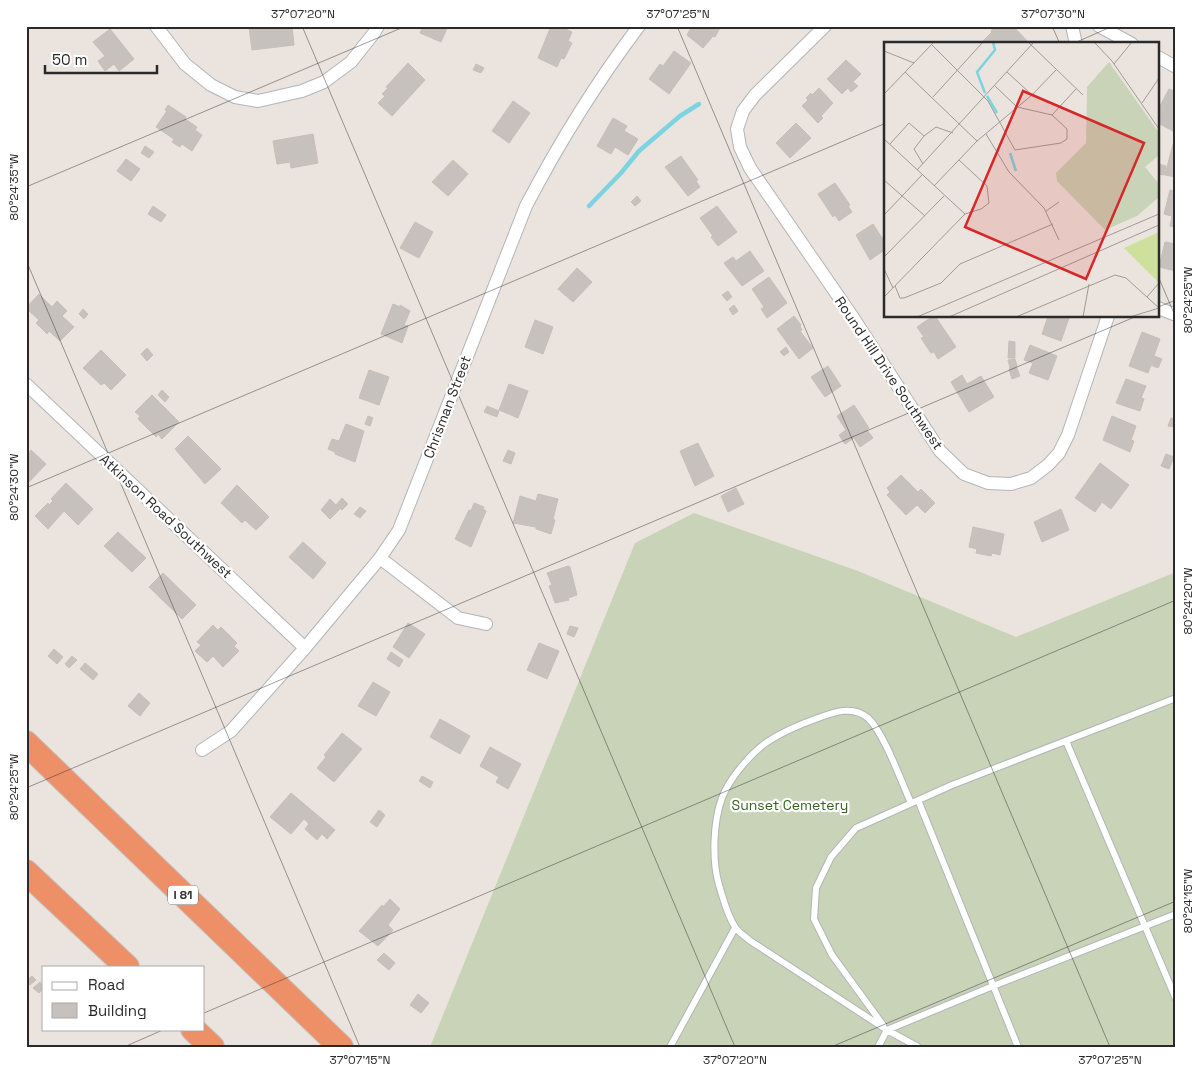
<svg xmlns="http://www.w3.org/2000/svg" width="1202" height="1073" viewBox="0 0 1202 1073" font-family="'Space Grotesk',sans-serif">
	<rect width="100%" height="100%" fill="#ebe4de"/>
	<path fill="#c8d3b7" d="M694,513l164,58 158,66 160,-65v475h-746l205,-504z"/>
	<g fill="none" stroke-linecap="round" stroke-linejoin="round">
		<path stroke="#7cd3e1" stroke-width="4.5" d="M589,206l32,-33 18,-22 41,-35 19,-12"/>
	</g>
	<path fill="#c6c1bd" stroke="#c6bfb8" d="M259,26h33l2,19 -42,5 -3,-23z
		M423,26h25l-7,16 -21,-9z
		M551,26h8l13,6 -4,9 4,2 -8,16 -3,-1 -4,9 -19,-9z
		M692,26h29l-6,11 -2,-1 -10,12 -16,-13z
		M995,26h18l16,17 -43,1 -3,-3 9,-9 -1,-1z
		M110,29l24,30 -15,12 -5,-7 -9,7 -7,-10 7,-5 -12,-14z
		M674,51l17,12 -22,31 -20,-15 11,-15 3,2z
		M846,60l15,14 -8,8 5,4 -7,6 -3,-4 -6,6 -15,-15z
		M408,63l17,17 -33,36 -14,-13 7,-7 -3,-2 6,-6 -2,-1z
		M476,64l8,4 -3,5 -8,-3z
		M819,88l14,15 -12,13 2,2 -5,5 -16,-17 6,-6 -2,-2 5,-5 1,2z
		M1169,89l7,3v35l-3,4 -15,-8 2,-8 -2,-1v-4z
		M513,101l17,12 -21,30 -17,-12z
		M168,105l18,12 -1,2 12,8 -2,3 7,5 -10,16 -10,-7 -2,3 -8,-5 2,-3 -18,-12 11,-16 -2,-1z
		M613,118l14,8 -3,5 14,8 -10,16 -13,-8 -4,7 -14,-8z
		M796,123l15,15 -21,20 -14,-15z
		M313,134l5,29 -27,5 -1,-6 -13,2 -4,-23z
		M1173,144l3,1v32l-11,-2z
		M145,146l9,6 -5,6 -8,-5z
		M681,156l17,24 -2,1 4,6 -12,9 -23,-29z
		M126,159l14,10 -9,12 -14,-10z
		M453,160l15,14 -20,22 -16,-14z
		M1158,164l8,2 -2,9 -6,-1z
		M835,183l15,22 -2,1 4,6 -13,9 -4,-6 -2,2 -15,-23z
		M1170,190l6,1v36l-6,-1 2,-10 -8,-2z
		M637,196l4,5 -6,5 -4,-4z
		M153,206l13,9 -5,7 -13,-8z
		M717,206l20,26 -19,14 -7,-9 2,-1 -13,-18z
		M415,222l18,10 -14,26 -19,-10z
		M873,224l13,20v5l-16,11 -14,-25z
		M1165,242l11,2v27l-17,-4z
		M750,251l14,20 -22,15 -18,-23 9,-6 3,4z
		M577,268l15,14 -19,20 -15,-13z
		M769,277l18,26 -20,15 -6,-9 3,-2 -12,-18z
		M728,291l4,6 -5,4 -5,-6z
		M39,294l13,13 5,-6 10,10 -5,5 12,11 -14,14 -11,-10 -2,3 -11,-11 3,-3 -13,-12z
		M393,304l7,3v-2l10,6 -6,14 4,1 -6,17 -21,-9z
		M734,305l4,6 -5,4 -4,-6z
		M83,309l5,5 -4,5 -5,-5z
		M794,316l7,9 -1,1 2,4 -2,1 13,17 -14,11 -22,-30z
		M933,316h2l21,31 -18,12 -4,-7 -3,1 -10,-15 3,-1 -7,-10z
		M1048,316h16l5,2 -8,23 -19,-7z
		M535,320l18,7 -10,27 -18,-7z
		M1142,332l18,7 -6,17 8,3 -4,9 -7,-3 -3,8 -19,-7z
		M1009,341l6,1v16h-7z
		M1030,345l27,11 -9,24 -19,-7 4,-10 -9,-3z
		M786,347l3,5 -5,4 -4,-4z
		M147,348l6,7 -6,6 -6,-7z
		M101,350l25,25 -15,15 -7,-7 -3,2 -18,-17z
		M1015,359l2,7 -7,2 -2,-8z
		M828,366l13,20 -16,11 -14,-20z
		M1016,366l4,10 -8,3 -3,-10z
		M369,370l20,7 -10,28 -20,-7z
		M962,375l5,9 14,-8 13,21 -25,15 -18,-30z
		M1126,379l20,7 -5,12 3,1 -4,12 -24,-8z
		M509,384l19,7 -10,27 -19,-8z
		M162,390l7,7 -4,5 -7,-7z
		M152,395l27,27 -17,17 -4,-5 -2,3 -18,-18 2,-3 -5,-4z
		M854,405l15,23 -2,2 6,8 -13,9 -6,-9 -9,6 -6,-9 7,-5 -9,-14z
		M487,406l12,5 -2,6 -13,-5z
		M368,416l5,2 -3,8 -5,-2z
		M1112,416l24,10 -5,14 3,1 -4,11 -27,-12z
		M1171,418l5,1 -2,8 -6,-1z
		M346,424l18,7 -9,31 -20,-8v-2l-7,-3 4,-10 7,2z
		M188,436l33,33 -16,15 -30,-35z
		M698,443l16,33 -19,10 -15,-35z
		M31,450l15,14 -17,18 -3,-2v-29l3,2z
		M508,450l7,3 -4,11 -8,-3z
		M1166,454l8,3 -5,12 -8,-3z
		M1100,463l29,22 -18,24 -9,-7 -7,10 -20,-14z
		M901,475l17,17 3,-3 14,14 -10,10 -8,-8 -11,10 -19,-20 3,-3 -3,-4z
		M66,483l27,26 -15,16 -14,-14 -16,18 -13,-13 13,-13 1,2 4,-4 -2,-2z
		M237,485l32,32 -13,13 -11,-10 -3,3 -21,-20z
		M736,488l8,16 -16,8 -7,-16z
		M538,494l20,5 -5,20 2,1 -4,14 -15,-5v-2l-23,-4 7,-27 16,5z
		M342,498l6,6 -6,6 -6,-5z
		M330,499l10,10 -10,10 -9,-9z
		M474,503l10,4 -1,2 3,2 -15,36 -16,-8 14,-29 2,1z
		M360,507l6,4 -6,7 -6,-4z
		M1061,509l8,21 -27,12 -8,-20z
		M973,527l31,7 -4,21 -8,-2 -1,3 -15,-3 1,-4 -8,-2z
		M118,532l28,26 -14,14 -28,-26z
		M303,542l23,21 -13,16 -24,-22z
		M568,566l2,1 7,28 -9,3 1,2 -14,3 -6,-17 3,-1 -5,-12z
		M163,573l33,32 -14,14 -33,-32z
		M408,623l17,11 -16,24 -16,-11z
		M213,625l5,5 3,-3 16,16 -3,3 5,5 -16,16 -10,-11 -6,6 -12,-11 6,-6 -4,-3z
		M570,626l8,2 -4,9 -7,-3z
		M539,643l20,8 -12,28 -20,-9z
		M54,649l9,8 -6,7 -9,-8z
		M391,652l12,8 -4,7 -12,-8z
		M72,656l5,4 -8,8 -4,-4z
		M85,663l13,11 -5,6 -13,-11z
		M373,682l17,10 -14,24 -18,-10z
		M139,693l11,10 -10,13 -12,-10z
		M440,719l30,17 -10,18 -30,-17z
		M342,733l20,16 -28,33 -17,-14 9,-11 -2,-2z
		M490,747l31,17 -13,25 -12,-7 3,-5 -19,-11z
		M422,776l11,6 -3,6 -11,-7z
		M291,793l44,37 -8,9 -5,-5 -5,6 -12,-11 4,-5 -5,-5 -13,15 -21,-17z
		M379,810l6,5 -8,12 -7,-5z
		M390,899l10,10 -12,16 5,5 -15,16 -19,-15 23,-26 1,2z
		M384,953l11,10 -6,7 -12,-10z
		M32,976l4,4 -6,5 -4,-4z
		M40,982l4,6 -5,5 -6,-5z
		M418,994l11,9 -8,10 -11,-8z"/>
	<g fill="none" stroke-linecap="round" stroke-linejoin="round">
		<g stroke="#b1b5bc" stroke-width="8">
			<path id="lane" d="M1066,741l110,258
				M918,800l100,247
				M911,803c-10,-22 -27,-70 -43,-85 -15,-13 -34,-6 -50,0 -17,6 -36,14 -51,24 -17,12 -38,37 -45,56 -9,24 -10,63 -3,87 4,13 8,30 16,42 3,5 10,9 14,13l138,90 31,17
				M883,1025l-51,-70 -18,-36 2,-31 15,-31 25,-29 96,-43 224,-87
				M670,1047l65,-119
				M878,1047l9,-17 106,-44 183,-72"/>
		</g>
		<g stroke="#b1b5bc" stroke-width="14">
			<path id="street" d="M156,26l29,38 26,21 24,12 23,4 44,-10 22,-9 27,-20 23,-29 4,-7
				M825,26l-70,69 -12,16 -6,18 3,18 10,21 104,151 86,132 24,23 24,9 23,1 20,-6 17,-13 11,-12 9,-18 40,-119
				M1072,26l4,18
				M1099,26l33,18
				M1158,57l18,10
				M1158,308l18,7
				M26,384l279,264
				M380,558l78,60 28,6
				M202,750l29,-19 74,-83 75,-90 19,-28 127,-324c33,-63 70,-123 113,-180"/>
		</g>
		<g stroke="#c3c3c3" stroke-width="26">
			<path id="highway" d="M26,743l315,304
				M26,872l101,95
				M193,1029l19,18"/>
		</g>
		<use href="#lane" stroke="#fff" stroke-width="6"/>
		<use href="#street" stroke="#fff" stroke-width="12"/>
		<use href="#highway" stroke="#ed9067" stroke-width="24"/>
	</g>
	<path fill="none" stroke="#2a2a2a" stroke-width="1" stroke-opacity="0.45" d="M302,26l433,1021M677,26l433,1021M1052,26l8,18M1072,44l41,-18M26,187l380,-161M26,260l334,787M1158,276l18,42M1158,307l18,-7M26,488l860,-365M26,788l1111,-472M204,1013l972,-413M124,1047l41,-18M831,1047l345,-146"/>
	<g text-anchor="middle" stroke-width="4.5" stroke-linejoin="round" paint-order="stroke">
		<rect fill="#fff" stroke="#6a6a6a" stroke-width="1" x="168" y="885.5" width="30" height="19" rx="4"/>
		<g font-size="12" font-weight="bold" fill="#2a2a2a">
			<text x="183" y="899">I 81</text>
		</g>
		<g font-size="14" fill="#2a2a2a" stroke="#fff">
			<text transform="translate(889 373) rotate(56)" y="5">Round Hill Drive Southwest</text>
			<text transform="translate(447 407) rotate(-69)" y="5">Chrisman Street</text>
			<text transform="translate(166 516) rotate(43)" y="5">Atkinson Road Southwest</text>
		</g>
		<g font-size="14" fill="#376022" stroke="#fff">
			<text x="790" y="810">Sunset Cemetery</text>
		</g>
	</g>
	<g transform="translate(884 42)">
		<rect width="275" height="275" fill="#ebe4de"/>
		<path d="M225,20l50,71v22l-14,12 14,17v13l-22,19 -32,14 -48,-49 -1,-8 30,-30 1,-56z" fill="#c8d3b7"/>
		<path d="M275,190v51l-35,-35z" fill="#cde19d"/>
		<path fill="none" stroke="#7cd3e1" stroke-width="2.5" d="M101,51l-8,-21 18,-22 -2,-8M103,54l10,17M126,111l6,18"/>
		<path fill="none" stroke="#9e9a96" stroke-width="1" d="M144,0l55,53M210,0l18,19 47,68M48,3l56,56 27,49 46,-7 6,-4v-10l-15,-14 -35,-8 -22,-21M0,9l30,12M230,22l18,-22M21,30l72,69M123,30l25,23M0,52l50,-52M49,55l50,-55M258,61l17,-25M168,73l24,-26M102,92l23,38 35,36 15,32M0,97l81,75M6,102l19,-21 15,13M39,122l-9,-15 10,-13 12,-9 17,6M33,128l117,-128M0,138l41,36M50,144l43,-45 55,-46 24,-25M162,169l13,-9M0,173l38,-40M0,215l60,-61M0,227l9,19M11,244l5,12h4l37,-15 19,-19 93,-40M0,255l81,-83 16,-5 8,-6 -2,-17 -28,-26M263,255l12,-14M33,275l242,-103M65,275l210,-92M132,275l99,-42 11,3 33,30M199,275l6,-33M246,275l29,-9"/>
		<path fill="#d62828" fill-opacity="0.15" stroke="#d62828" stroke-width="2.5" d="M139,49l121,52 -58,136 -121,-52z"/>
		<rect width="275" height="275" fill="none" stroke="#2a2a2a" stroke-width="2.5"/>
	</g>
	<rect width="1202" height="1073" fill="none" stroke="#ffffff" stroke-width="55"/>
	<rect x="42" y="966" width="162" height="65" fill="#ffffff" stroke="#aaaaaa"/>
	<rect x="52" y="982" width="25" height="8" fill="#ffffff" stroke="#aaaaaa"/>
	<text x="88" y="990" font-size="15" fill="#2a2a2a">Road</text>
	<rect x="52" y="1003" width="25" height="15" fill="#c6c1bd" stroke="#aaaaaa"/>
	<text x="88" y="1016" font-size="15" fill="#2a2a2a">Building</text>
	<path d="M45 65v8h112v-8" fill="none" stroke="#2a2a2a" stroke-width="2.5"/>
	<text x="52" y="65" font-size="15" fill="#2a2a2a" stroke="#ffffff" stroke-width="4" paint-order="stroke">50 m</text>
	<rect x="28" y="28" width="1146" height="1018" fill="none" stroke="#2a2a2a" stroke-width="2"/>
	<g font-size="12" text-anchor="middle" fill="#2a2a2a">
		<text x="303" y="18">37°07'20"N</text>
		<text x="678" y="18">37°07'25"N</text>
		<text x="1053" y="18">37°07'30"N</text>
		<text transform="translate(14 187) rotate(-90)" y="4">80°24'35"W</text>
		<text transform="translate(1188 300) rotate(-90)" y="4">80°24'25"W</text>
		<text transform="translate(14 487) rotate(-90)" y="4">80°24'30"W</text>
		<text transform="translate(1188 601) rotate(-90)" y="4">80°24'20"W</text>
		<text transform="translate(14 787) rotate(-90)" y="4">80°24'25"W</text>
		<text transform="translate(1188 901) rotate(-90)" y="4">80°24'15"W</text>
		<text x="360" y="1064">37°07'15"N</text>
		<text x="735" y="1064">37°07'20"N</text>
		<text x="1110" y="1064">37°07'25"N</text>
	</g>
</svg>
